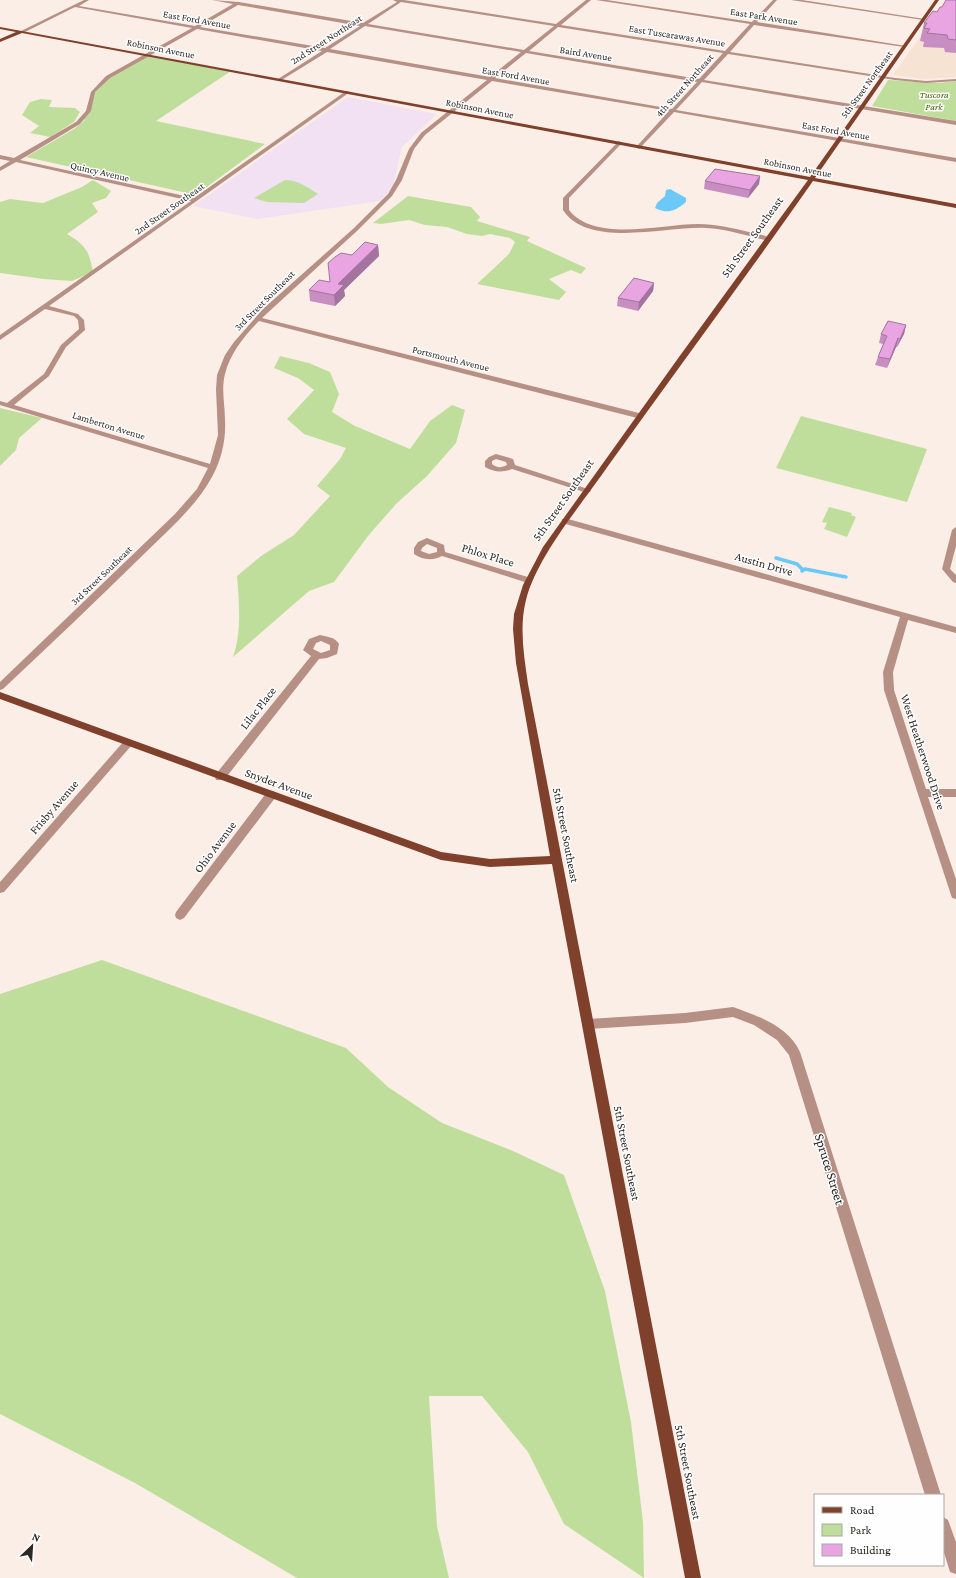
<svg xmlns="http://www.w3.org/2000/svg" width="956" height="1578" viewBox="0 0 956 1578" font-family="'Crimson Pro',serif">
	<rect width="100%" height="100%" fill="#fbeee7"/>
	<path fill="#f1e1f3" d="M348,97l89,17 -35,33 -9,40 -13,14 -123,18 -64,-13z"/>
	<path fill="#f7e3d4" d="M946,0h10v77l-32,2 -31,-4z"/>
	<path fill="#c0de9b" d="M147,55l84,16 -75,50 109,23 -69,51 -170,-38 48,-28 11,-9 -2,-2 10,-26 10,-11z
		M888,80l50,3 18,-2v40l-84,-15z
		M41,99l11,1 -3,7 26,1 5,4 -6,10 -24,15 -20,-4 9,-7 -17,-11 8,-13z
		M93,180l18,11 -5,7 -14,5 6,9 -31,22c18,11 22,16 26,38l-21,9 -28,-2 -44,-6v-71l10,-3 33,4 39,-16z
		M285,180c13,0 22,7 33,14l-14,9 -37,-1 -13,-4z
		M408,196l63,11 9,10 -3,4 53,16 -3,4 59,27 -5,6 -10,-4 -22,9 17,13 -7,8 -82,-16 32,-30 6,-12 -5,-4 -20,-4 -8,2 -15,-2 -20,-7 -22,-2 -16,-5 -28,4 -8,-1z
		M280,356l29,7 21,9 9,22 -7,18 23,14 55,23 20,-28 22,-16 13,5 -9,33 -29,33 -31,28 -28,32 -34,46 -25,9 -76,66c9,-26 6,-54 4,-81l24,-20 33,-21 36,-39 -13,-10 23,-27 6,-11 -42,-14 -17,-15 27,-29 -16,-12 -24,-10z
		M0,408l42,10 -23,20 -3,12 -16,16z
		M801,416l126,33 -20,53 -131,-34z
		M829,507l23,6 -1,2 5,2 -9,20 -23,-8 3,-6 -5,-1z
		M102,960l244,88 42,39 54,36 71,28 51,24 41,116 26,131 12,100 1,56 -80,-54 -36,-72 -46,-56h-53l8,130 12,52h-152l-162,-95 -135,-69v-420z"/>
	<path fill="#6ac9f6" d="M670,189l16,9v4c-10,8 -17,13 -31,6l2,-5 8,-7 1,-6z"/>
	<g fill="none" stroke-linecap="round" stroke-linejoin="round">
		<path stroke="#6ac9f6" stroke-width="3.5" d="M776,558l21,6 6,6
			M802,571l3,-2 41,8"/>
		<path fill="#b69085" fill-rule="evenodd" d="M84,0h5l-10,6 116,20 38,-22 -21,-4 27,2 124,21 34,-21 -4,-2h11l152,24 30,-24h5l-30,25 164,26 25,-27 -154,-24h11l145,22 21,-22h4l-20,22 149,24 -2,1 -150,-22 -24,27 165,26 31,3 30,-2v2l-30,2 -31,-3 -167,-26 -24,26 252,41v4l-254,-43 -26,28 280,48v4l-282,-50 -35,37 -2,-1v-2l32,-35 -177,-30 -67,54 -11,14 -12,31 -10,16 -34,34 -96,88 381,96v4h-6l-378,-97c-15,15 -29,33 -34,53 -4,15 0,31 0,46 1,19 -3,38 -12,55 -16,31 -45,55 -70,80 -46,45 -93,90 -140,134l-3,1v-8l175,-168 22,-25 11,-21 -208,-63v-4l7,2 37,-29 17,-29 18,-16 -1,-9 -4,-4 -29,-7 -45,31v-5l191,-134 -175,-39 -16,9v-4l10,-6 -10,-2v-4l14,3 62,-36 10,-11 5,-19 15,-16 86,-48 -117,-21 -52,26 -4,-1zM401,2l153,24 -30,24 -156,-26zM238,5l122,21 -35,22 -125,-21zM365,26l156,26 -31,25 -160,-28zM558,27l165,26 -24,26 -170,-28zM197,29l125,22 -44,28 2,2 47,-29 160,28 -66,53 -12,16 -13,31 -8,14 -34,34 -91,81 -29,33 -9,13 -8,20 -1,14 2,46 -8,29 -196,-59 35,-29 17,-29 19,-17 -1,-10 -6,-6 -29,-8 301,-214 -4,-1 -152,107 -174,-38 60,-36 11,-13 4,-19 15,-14zM526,53l171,29 -25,27 -177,-31z
			M791,0h11l123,19 -2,1z
			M619,141l3,2 -1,1 -52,54v12c26,33 93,14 129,14 17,0 34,4 51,8 7,2 17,3 23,7l-3,2c-21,-5 -42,-12 -63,-13 -38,-2 -118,21 -143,-18v-12z
			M496,454l17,5 2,6 76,25 -1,2h-6l-72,-23c-10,4 -18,3 -27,-2v-6l4,-4zM496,459l10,3 1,3c-6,3 -10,3 -15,-1v-3z
			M562,519h6l388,108v6l-48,-13 -15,52 1,18 32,99h30v8h-28l28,82v20l-4,-1 -1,-3 -67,-205 -1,-18 17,-55 -338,-94z
			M956,527v19l-6,23 6,6v8l-3,-1 -11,-13 10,-39z
			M427,538l17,7 1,7 86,26 1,2 -4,3 -86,-27c-10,5 -19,4 -28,-2v-6l4,-6zM427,544l10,4v4l-8,2 -8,-3 1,-3z
			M320,635c8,2 15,2 19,9l-2,10 -10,4 -8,1 -95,121h-8l-1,-3 1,-3 95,-118 -8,-6 6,-11zM321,641l9,4v5l-9,3 -8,-4 3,-6z
			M128,739l5,4 -2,3 -127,146 -4,1v-11l125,-142z
			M271,791l4,1 1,3 -1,3 -91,120 -4,2 -4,-2 -1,-3 1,-3 91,-120z
			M733,1007c25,9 55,19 67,45l141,443h-16l-136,-440 -12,-15 -23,-15 -21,-8 -48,6 -97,6 -4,-1 -2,-4 2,-4 4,-1 97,-6z
			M943,1517l5,3 8,22v32l-6,-2 -7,-23z"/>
		<path fill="#7f402c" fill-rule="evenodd" d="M935,0h4l-124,178 141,26v4l-143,-27c-67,96 -137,190 -205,285 -26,38 -71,90 -82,134 -7,27 -2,56 2,84l173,894h-16l-133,-714 -62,3 -49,-7 -441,-161v-7l441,160 49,7 60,-3 -34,-193 -3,-34 1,-15 9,-29 20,-38 136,-190 129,-177 -786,-147 -22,9v-3l16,-7 -16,-3v-2l810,150z"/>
	</g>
	<path fill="#c88ec2" d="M956,0v53l-11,-1 -1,-4 -21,-1 1,-5 -4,-1 4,-18 18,-16z
		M760,176l-1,8 -11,14 -44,-9 1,-8z
		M378,245l1,11 -35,34 1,6 -10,10 -25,-5 -1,-11 21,-8 22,-27z
		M654,283l-1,8 -15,20 -21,-5 1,-8z
		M906,325l-2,9 -7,13h-1l-9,21 -12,-3 3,-8 5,-13 -4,-1 2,-9z"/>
	<path fill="#a2749e" d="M760,176l-1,8 -11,14 2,-8z
		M378,245l1,11 -35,34 1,6 -10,10 -1,-11 4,-11z
		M654,283l-1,8 -15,20 1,-9z
		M906,325l-2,9 -7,13 3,-8z
		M898,338l-2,9 -9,21 3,-9z"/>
	<path fill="#e8a5e1" stroke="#a2749e" d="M946,0h10v40l-8,-1 -1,-4 -20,-2 3,-4 -6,-1 3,-5h-3l9,-12 4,1 3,-5h2z
		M715,169l45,7 -10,14 -45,-9z
		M365,242l13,3 -40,39 6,1 -10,10 -25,-5 10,-10 11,2 -2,-19 7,-6 6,-4 11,2z
		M634,278l20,5 -15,19 -21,-4z
		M888,321l18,4 -6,14 -2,-1 -8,21 -12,-2 9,-21 -6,-2z"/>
	<g text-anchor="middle" stroke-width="3" stroke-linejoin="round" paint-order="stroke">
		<g font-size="10" fill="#2d2825" stroke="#fefefe">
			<text transform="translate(764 16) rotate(9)" y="4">East Park Avenue</text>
			<text transform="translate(197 19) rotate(10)" y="4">East Ford Avenue</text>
			<text transform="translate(677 35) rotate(9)" y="4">East Tuscarawas Avenue</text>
			<text transform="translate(326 39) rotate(-33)" y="4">2nd Street Northeast</text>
			<text transform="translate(161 48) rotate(11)" y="4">Robinson Avenue</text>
			<text transform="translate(586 53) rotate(9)" y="4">Baird Avenue</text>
			<text transform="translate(516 75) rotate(10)" y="4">East Ford Avenue</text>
			<text transform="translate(866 84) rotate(-54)" y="4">5th Street Northeast</text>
			<text transform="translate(684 85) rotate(-48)" y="4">4th Street Northeast</text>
			<text transform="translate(480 108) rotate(11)" y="4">Robinson Avenue</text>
			<text transform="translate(836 130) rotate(10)" y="4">East Ford Avenue</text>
			<text transform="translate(798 167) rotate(11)" y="4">Robinson Avenue</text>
			<text transform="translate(100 171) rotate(13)" y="4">Quincy Avenue</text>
			<text transform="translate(169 208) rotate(-35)" y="4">2nd Street Southeast</text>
			<text transform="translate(264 300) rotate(-45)" y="4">3rd Street Southeast</text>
			<text transform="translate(451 358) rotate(14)" y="4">Portsmouth Avenue</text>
			<text transform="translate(109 425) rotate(17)" y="4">Lamberton Avenue</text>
			<text transform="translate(101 575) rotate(-44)" y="4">3rd Street Southeast</text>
		</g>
		<g font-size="10" font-style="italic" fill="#43600a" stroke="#fefefe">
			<text x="934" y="98">Tuscora<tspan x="934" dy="12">Park</tspan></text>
		</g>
		<g font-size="12" fill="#2d2825" stroke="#fefefe">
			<text transform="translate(752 237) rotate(-54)" y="4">5th Street Southeast</text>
			<text transform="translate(563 500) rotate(-55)" y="4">5th Street Southeast</text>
			<text transform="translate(488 555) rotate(17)" y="4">Phlox Place</text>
			<text transform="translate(764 564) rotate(16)" y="4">Austin Drive</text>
			<text transform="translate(258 708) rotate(-52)" y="4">Lilac Place</text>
			<text transform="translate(923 752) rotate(72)" y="4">West Heatherwood Drive</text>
			<text transform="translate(279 784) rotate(20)" y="4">Snyder Avenue</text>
			<text transform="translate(54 807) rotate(-49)" y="4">Frisby Avenue</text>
			<text transform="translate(566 835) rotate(79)" y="4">5th Street Southeast</text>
			<text transform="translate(215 847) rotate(-53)" y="4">Ohio Avenue</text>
			<text transform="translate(627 1153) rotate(79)" y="4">5th Street Southeast</text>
			<text transform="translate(688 1472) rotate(79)" y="4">5th Street Southeast</text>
		</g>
		<g font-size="14" fill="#2d2825" stroke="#fefefe">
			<text transform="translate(830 1169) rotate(73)" y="5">Spruce Street</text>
		</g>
	</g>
	<rect x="814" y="1494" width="130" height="72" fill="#fefefe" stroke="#aaa8a7"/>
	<rect x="822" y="1507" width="20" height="6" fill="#7f402c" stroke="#aaa8a7"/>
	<text x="850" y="1514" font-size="12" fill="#2d2825">Road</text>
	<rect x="822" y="1524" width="20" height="12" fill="#c0de9b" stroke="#aaa8a7"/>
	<text x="850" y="1534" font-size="12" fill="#2d2825">Park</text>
	<rect x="822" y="1544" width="20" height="12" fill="#e8a5e1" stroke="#aaa8a7"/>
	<text x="850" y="1554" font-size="12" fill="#2d2825">Building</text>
	<g transform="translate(32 1546) rotate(25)" stroke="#fefefe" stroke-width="3" paint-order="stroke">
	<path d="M0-3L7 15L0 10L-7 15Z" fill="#2d2825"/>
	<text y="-6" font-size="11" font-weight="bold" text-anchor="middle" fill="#2d2825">N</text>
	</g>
</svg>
